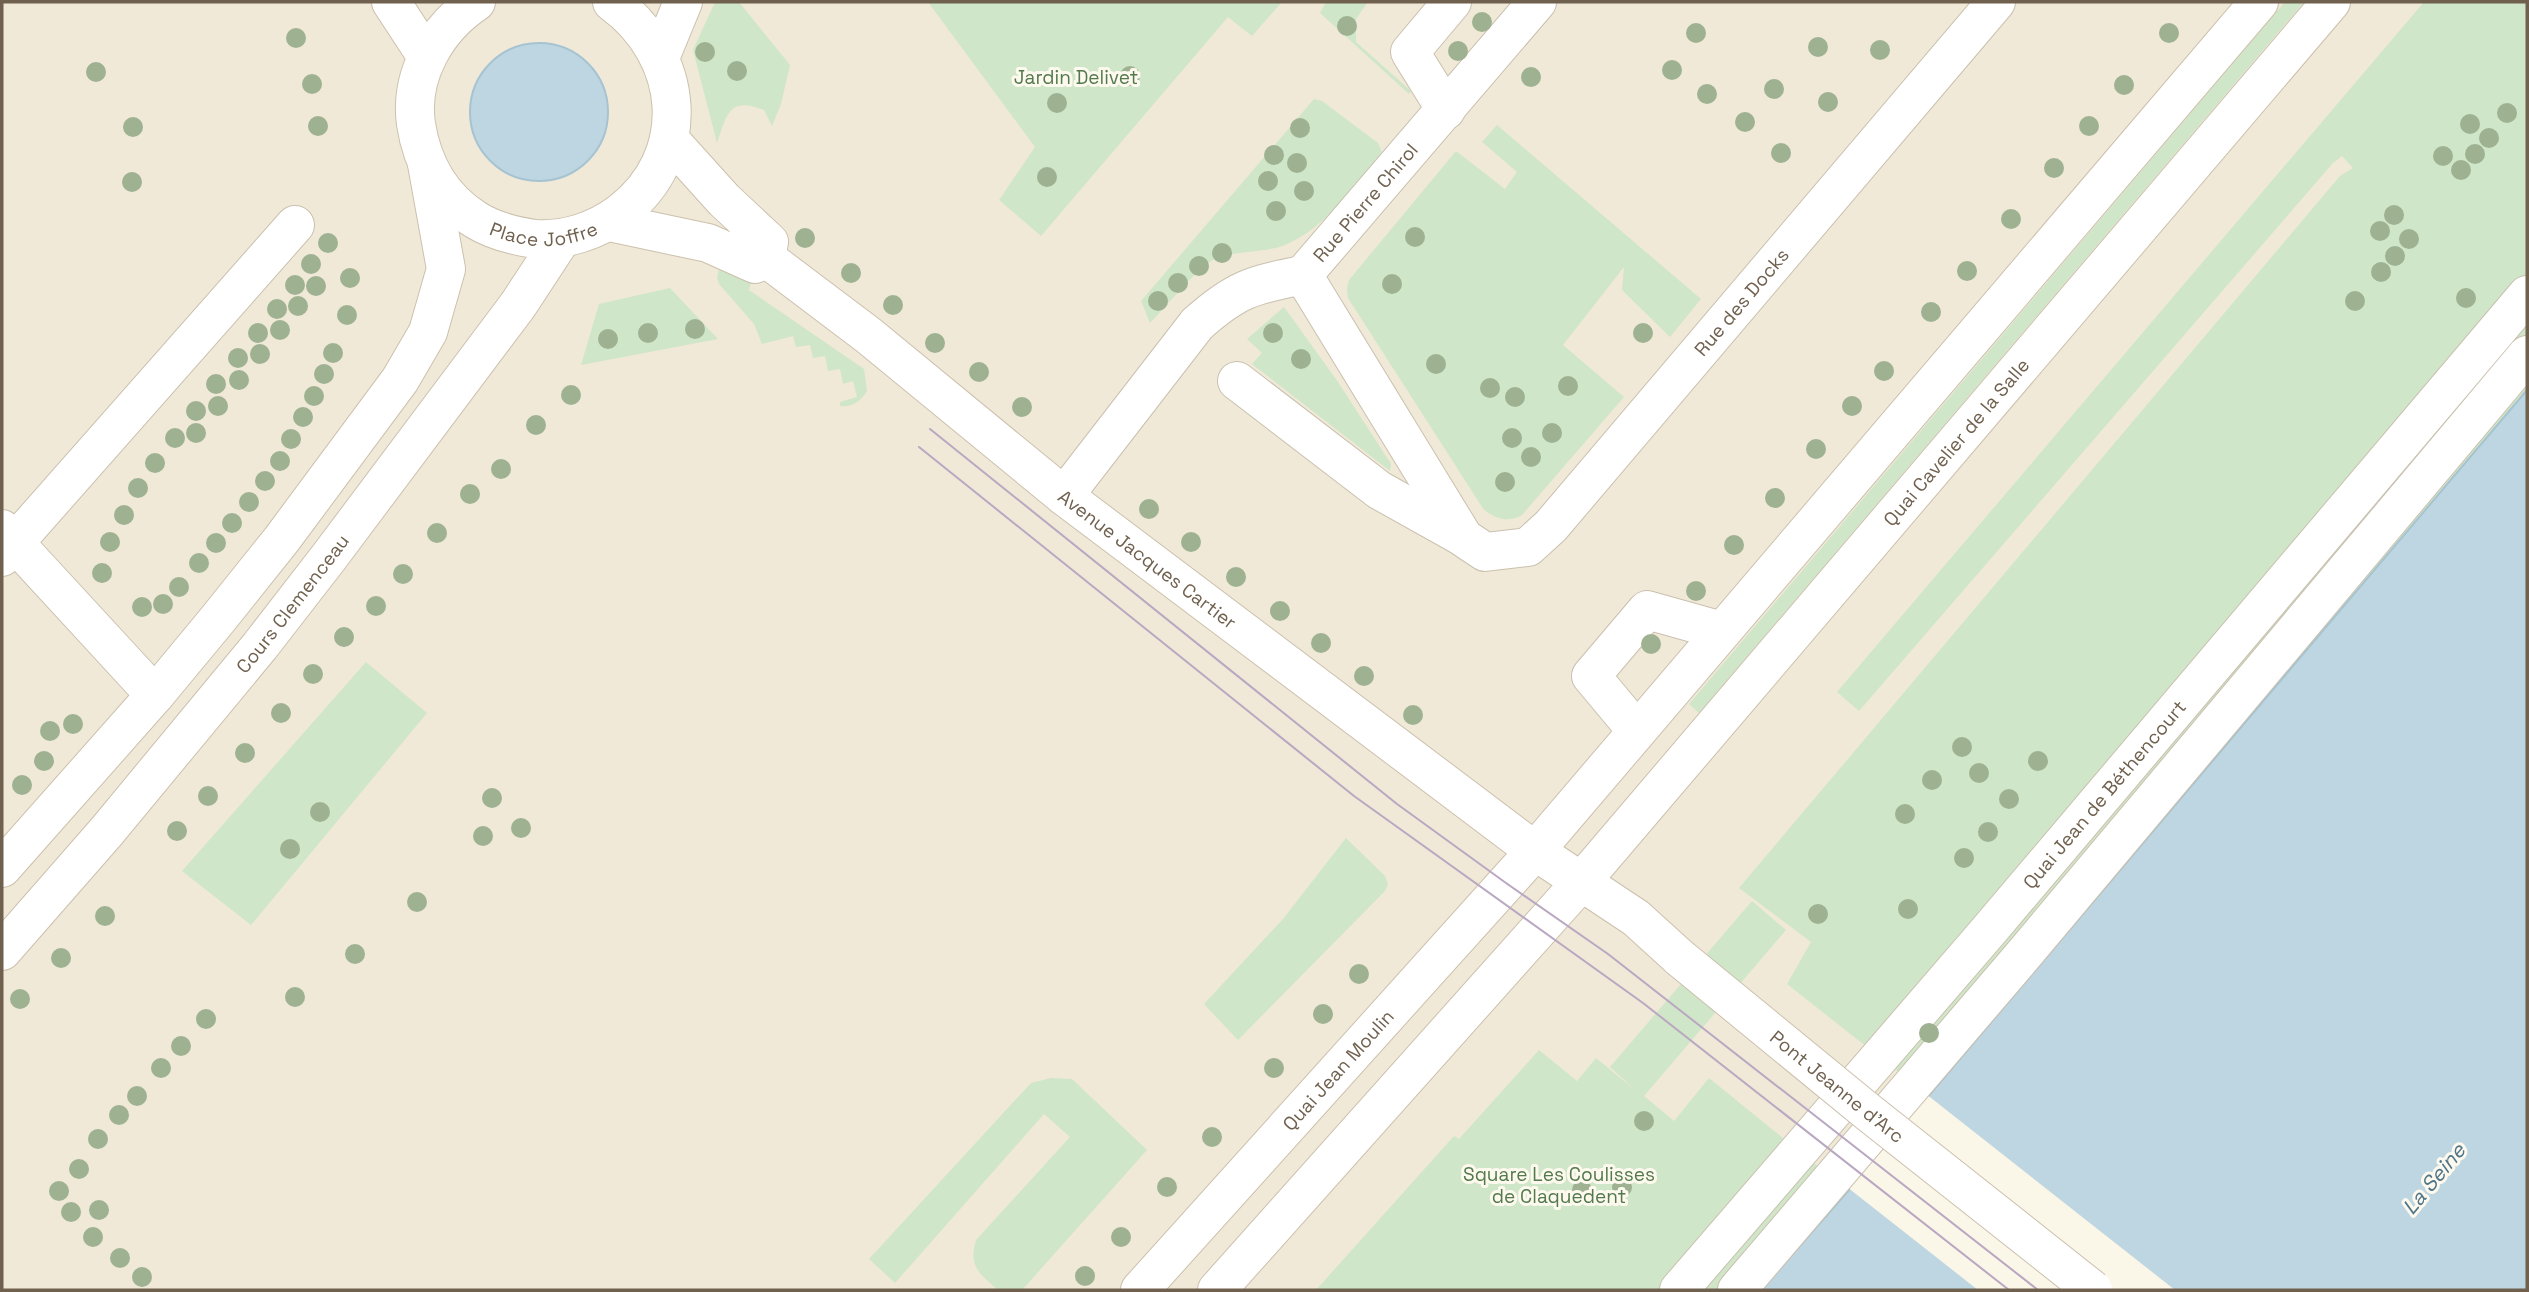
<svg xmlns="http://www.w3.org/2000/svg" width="2529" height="1292" viewBox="0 0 2529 1292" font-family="'Space Grotesk',sans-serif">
	<rect width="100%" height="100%" fill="#faf6e8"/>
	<path fill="#f0e9d7" d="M2,2h2525v388l-679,801 -87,99h-1759z"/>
	<path fill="#cfe6c8" d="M715,2h24l51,63 -9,39 -9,22 -8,-16c-35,-14 -37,4 -47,33l-24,-93z
		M928,2h354l-30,34 -24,-19 -187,219 -42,-36 36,-53z
		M1326,2h42l-12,17v23l55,49 -2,3 -89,-81z
		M2285,2h19l-605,711 -10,-9z
		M2424,2h103v389l-598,705 -142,-112 24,-42 -72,-54 601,-712 13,-8 -11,-12 -9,7 -474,548 -22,-19z
		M1314,99l8,2 56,42 4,9c-28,34 -55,75 -97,93 -23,9 -51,4 -74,16 -13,7 -48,49 -61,62l-9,-22z
		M1497,125l204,174 -31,38 -48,-47 2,-23 -61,78 61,52 -102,118c-14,8 -25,4 -38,-5l-136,-212 -1,-10 2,-8 107,-129 49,38 12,-17 -35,-30z
		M720,264l31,17 -2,9 115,79 3,22c-7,11 -14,16 -27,15v-4l17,-5 -4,-16 -10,3 -3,-15 -12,2 -3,-15 -12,2 -3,-13 -14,2 -3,-11 -31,8 -8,-20 -35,-40 -2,-6z
		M670,288l48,51 -137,26 18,-61z
		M1284,307l54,75 53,82 -1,7 -138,-107 10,-11 -15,-14z
		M366,662l61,51 -176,212 -69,-54z
		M1346,838l39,38 3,8 -3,7 -147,149 -34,-36 79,-85z
		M1752,901l34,29 -142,166 30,25 35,-43 139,113 -87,99h-445l138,-154 5,3 80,-89 38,31 19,-23 39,32 -25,-23z
		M1051,1078l21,1 75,71 -125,140h-24c-18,-16 -30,-23 -22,-50l94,-103 -26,-23 -149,169 -26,-24 162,-176z"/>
	<path fill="#bed6e1" stroke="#a6c3d1" stroke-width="2" d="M470 112a69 69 0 1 1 138 0a69 69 0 1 1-138 0Z
		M2527,390v900h-766l87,-99z"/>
	<path fill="#faf6e8" d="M1926,1094l249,196h-197l-131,-103z"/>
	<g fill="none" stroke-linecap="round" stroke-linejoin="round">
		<g stroke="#cac0af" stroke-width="40">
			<g id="street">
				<path d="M660,58l23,-56"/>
				<path d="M1446,110l-36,-58 42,-50"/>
				<path id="s1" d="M1303,275l161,263 21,14 43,-5 23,-21 445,-524"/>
				<path d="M1237,381l142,109 84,47"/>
				<path id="s2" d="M1064,496l133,-172c39,-35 55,-39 106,-49l234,-273"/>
				<path d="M2,529l153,166"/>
				<path d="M2,557l293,-332"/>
				<path d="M1637,731l-46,-55 56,-66 75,21"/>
				<path id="s3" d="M1679,1290l312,-362 536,-633"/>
				<path d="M1737,1290l288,-337 502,-598"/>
			</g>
		</g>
		<g stroke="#ccc0ad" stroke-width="40">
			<g id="secondary">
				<path d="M391,2l36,55"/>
				<path id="s4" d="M476,2c-39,26 -67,73 -60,122 6,39 25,74 60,96 18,11 38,16 59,19 30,2 61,-8 85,-26 75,-57 65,-158 -8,-211"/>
				<path d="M609,222l99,21 47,21 11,-6 3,-16 -45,-42 -55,-61"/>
				<path id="s5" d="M766,258l102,77 196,161 471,355 101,67 44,40"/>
				<path d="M2,868l153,-173 63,-76 64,-80 118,-159 28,-48 18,-63 -19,-105"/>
				<path id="s6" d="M2,951l105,-120 153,-185 69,-89 189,-252 44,-67"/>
				<path id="s7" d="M1140,1290l395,-439 724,-849"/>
				<path id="s8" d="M1217,1290l365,-409 749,-879"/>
			</g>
		</g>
		<use href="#street" stroke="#fff" stroke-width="38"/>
		<use href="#secondary" stroke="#fff" stroke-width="38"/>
		<path stroke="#baa7c2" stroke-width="2" d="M930,429l467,375 109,79 102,71 430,336
			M919,447l435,349 289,207 366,287"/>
		<g stroke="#ccc0ad" stroke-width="40" stroke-linecap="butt">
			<g id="secondary-bridge">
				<path id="s9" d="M1680,958l188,154 225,178"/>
			</g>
		</g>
		<use href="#secondary-bridge" stroke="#fff" stroke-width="38"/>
	</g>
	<g fill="#9eb292">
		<circle cx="1482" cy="22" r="10"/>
		<circle cx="1347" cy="26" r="10"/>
		<circle cx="1696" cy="33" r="10"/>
		<circle cx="2169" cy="33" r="10"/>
		<circle cx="296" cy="38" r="10"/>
		<circle cx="1818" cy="47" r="10"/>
		<circle cx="1880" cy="50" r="10"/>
		<circle cx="1458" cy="51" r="10"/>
		<circle cx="705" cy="52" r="10"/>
		<circle cx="1672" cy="70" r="10"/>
		<circle cx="737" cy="71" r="10"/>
		<circle cx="96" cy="72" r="10"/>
		<circle cx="1130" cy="76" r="10"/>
		<circle cx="1531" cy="77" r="10"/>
		<circle cx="312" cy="84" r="10"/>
		<circle cx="2124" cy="85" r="10"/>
		<circle cx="1774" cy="89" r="10"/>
		<circle cx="1707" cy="94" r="10"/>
		<circle cx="1828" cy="102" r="10"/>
		<circle cx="1057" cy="103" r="10"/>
		<circle cx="2507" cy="113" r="10"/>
		<circle cx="1745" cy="122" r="10"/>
		<circle cx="2470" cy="124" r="10"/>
		<circle cx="318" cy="126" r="10"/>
		<circle cx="2089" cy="126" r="10"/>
		<circle cx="133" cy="127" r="10"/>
		<circle cx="1300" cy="128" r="10"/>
		<circle cx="2489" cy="138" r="10"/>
		<circle cx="1781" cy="153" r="10"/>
		<circle cx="2475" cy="154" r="10"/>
		<circle cx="1274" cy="155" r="10"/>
		<circle cx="2443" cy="156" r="10"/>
		<circle cx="1297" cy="163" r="10"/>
		<circle cx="2054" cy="168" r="10"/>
		<circle cx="2461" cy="170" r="10"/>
		<circle cx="1047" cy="177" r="10"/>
		<circle cx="1268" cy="181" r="10"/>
		<circle cx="132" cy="182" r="10"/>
		<circle cx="1304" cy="191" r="10"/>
		<circle cx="1276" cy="211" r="10"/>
		<circle cx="2394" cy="215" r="10"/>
		<circle cx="2011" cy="219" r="10"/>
		<circle cx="2380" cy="231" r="10"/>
		<circle cx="1415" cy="237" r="10"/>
		<circle cx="805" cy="238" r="10"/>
		<circle cx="2409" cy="239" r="10"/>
		<circle cx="328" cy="243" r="10"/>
		<circle cx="1222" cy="253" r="10"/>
		<circle cx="2395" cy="256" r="10"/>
		<circle cx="311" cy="264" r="10"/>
		<circle cx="1199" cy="266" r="10"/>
		<circle cx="1967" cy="271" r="10"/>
		<circle cx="2381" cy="272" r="10"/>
		<circle cx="851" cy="273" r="10"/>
		<circle cx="350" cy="278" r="10"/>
		<circle cx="1178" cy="283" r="10"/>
		<circle cx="1392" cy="284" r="10"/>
		<circle cx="295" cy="285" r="10"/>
		<circle cx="316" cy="286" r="10"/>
		<circle cx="2466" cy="298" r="10"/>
		<circle cx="1158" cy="301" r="10"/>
		<circle cx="2355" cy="301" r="10"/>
		<circle cx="893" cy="305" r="10"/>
		<circle cx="298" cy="306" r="10"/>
		<circle cx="277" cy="309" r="10"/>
		<circle cx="1931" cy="312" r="10"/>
		<circle cx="347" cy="315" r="10"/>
		<circle cx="695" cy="329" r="10"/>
		<circle cx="280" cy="330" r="10"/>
		<circle cx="258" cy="333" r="10"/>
		<circle cx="648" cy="333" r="10"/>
		<circle cx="1273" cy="333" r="10"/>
		<circle cx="1643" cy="333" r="10"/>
		<circle cx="608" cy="339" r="10"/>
		<circle cx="935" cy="343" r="10"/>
		<circle cx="333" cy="353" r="10"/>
		<circle cx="260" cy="354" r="10"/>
		<circle cx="238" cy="358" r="10"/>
		<circle cx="1301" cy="359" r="10"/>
		<circle cx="1436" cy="364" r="10"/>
		<circle cx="1884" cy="371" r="10"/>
		<circle cx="979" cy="372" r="10"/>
		<circle cx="324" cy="374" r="10"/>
		<circle cx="239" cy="380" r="10"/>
		<circle cx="216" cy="384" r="10"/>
		<circle cx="1568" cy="386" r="10"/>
		<circle cx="1490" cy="388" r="10"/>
		<circle cx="571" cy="395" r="10"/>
		<circle cx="314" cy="396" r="10"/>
		<circle cx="1515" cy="397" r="10"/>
		<circle cx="218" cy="406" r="10"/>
		<circle cx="1852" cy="406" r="10"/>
		<circle cx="1022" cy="407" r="10"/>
		<circle cx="196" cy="411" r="10"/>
		<circle cx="303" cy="417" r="10"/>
		<circle cx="536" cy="425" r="10"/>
		<circle cx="196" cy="433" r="10"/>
		<circle cx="1552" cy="433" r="10"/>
		<circle cx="175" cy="438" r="10"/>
		<circle cx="1512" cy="438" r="10"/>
		<circle cx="291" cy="439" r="10"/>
		<circle cx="1816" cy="449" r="10"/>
		<circle cx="1531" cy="457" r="10"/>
		<circle cx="280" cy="461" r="10"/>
		<circle cx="155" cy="463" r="10"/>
		<circle cx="501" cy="469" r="10"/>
		<circle cx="265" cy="481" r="10"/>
		<circle cx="1505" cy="482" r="10"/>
		<circle cx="138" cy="488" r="10"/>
		<circle cx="470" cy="494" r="10"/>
		<circle cx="1775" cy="498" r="10"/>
		<circle cx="249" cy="502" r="10"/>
		<circle cx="1149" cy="509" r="10"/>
		<circle cx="124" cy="515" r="10"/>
		<circle cx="232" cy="523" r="10"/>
		<circle cx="437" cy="533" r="10"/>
		<circle cx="110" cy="542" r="10"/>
		<circle cx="1191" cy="542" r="10"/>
		<circle cx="216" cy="543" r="10"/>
		<circle cx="1734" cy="545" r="10"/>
		<circle cx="199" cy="563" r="10"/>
		<circle cx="102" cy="573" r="10"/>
		<circle cx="403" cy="574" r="10"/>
		<circle cx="1236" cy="577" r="10"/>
		<circle cx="179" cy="587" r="10"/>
		<circle cx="1696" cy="591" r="10"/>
		<circle cx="163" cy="604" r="10"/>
		<circle cx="376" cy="606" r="10"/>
		<circle cx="142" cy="607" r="10"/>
		<circle cx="1280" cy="611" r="10"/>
		<circle cx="344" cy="637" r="10"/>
		<circle cx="1321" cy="643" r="10"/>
		<circle cx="1651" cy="644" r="10"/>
		<circle cx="313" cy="674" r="10"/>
		<circle cx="1364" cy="676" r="10"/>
		<circle cx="281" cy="713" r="10"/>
		<circle cx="1413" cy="715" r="10"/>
		<circle cx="73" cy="724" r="10"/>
		<circle cx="50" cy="731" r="10"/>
		<circle cx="1962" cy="747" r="10"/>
		<circle cx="245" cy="753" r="10"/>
		<circle cx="44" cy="761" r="10"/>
		<circle cx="2038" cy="761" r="10"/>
		<circle cx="1979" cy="773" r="10"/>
		<circle cx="1932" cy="780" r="10"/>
		<circle cx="22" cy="785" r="10"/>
		<circle cx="208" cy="796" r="10"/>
		<circle cx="492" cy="798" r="10"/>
		<circle cx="2009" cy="799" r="10"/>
		<circle cx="320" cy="812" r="10"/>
		<circle cx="1905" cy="814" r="10"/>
		<circle cx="521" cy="828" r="10"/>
		<circle cx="177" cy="831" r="10"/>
		<circle cx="1988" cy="832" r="10"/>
		<circle cx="483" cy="836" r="10"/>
		<circle cx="290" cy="849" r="10"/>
		<circle cx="1964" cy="858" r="10"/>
		<circle cx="417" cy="902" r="10"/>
		<circle cx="1908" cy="909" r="10"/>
		<circle cx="1818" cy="914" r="10"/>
		<circle cx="105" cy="916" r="10"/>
		<circle cx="355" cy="954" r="10"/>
		<circle cx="61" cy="958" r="10"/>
		<circle cx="1359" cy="974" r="10"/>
		<circle cx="295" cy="997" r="10"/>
		<circle cx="20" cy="999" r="10"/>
		<circle cx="1323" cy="1014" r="10"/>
		<circle cx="206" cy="1019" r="10"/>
		<circle cx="1929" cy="1033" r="10"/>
		<circle cx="181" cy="1046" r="10"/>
		<circle cx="161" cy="1068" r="10"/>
		<circle cx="1274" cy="1068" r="10"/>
		<circle cx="137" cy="1096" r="10"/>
		<circle cx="119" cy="1115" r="10"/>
		<circle cx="1644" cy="1121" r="10"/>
		<circle cx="1212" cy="1137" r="10"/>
		<circle cx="98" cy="1139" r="10"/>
		<circle cx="79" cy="1169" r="10"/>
		<circle cx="1167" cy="1187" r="10"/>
		<circle cx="1622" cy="1187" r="10"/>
		<circle cx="1582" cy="1190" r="10"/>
		<circle cx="59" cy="1191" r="10"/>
		<circle cx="99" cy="1210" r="10"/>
		<circle cx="71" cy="1212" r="10"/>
		<circle cx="93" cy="1237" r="10"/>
		<circle cx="1121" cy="1237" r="10"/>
		<circle cx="120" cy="1258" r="10"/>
		<circle cx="1085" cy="1276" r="10"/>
		<circle cx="142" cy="1277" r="10"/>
	</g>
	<g text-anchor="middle" stroke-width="6" stroke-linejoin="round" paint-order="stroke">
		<g font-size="19" fill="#527a4c" stroke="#fdf9ee">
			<text x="1076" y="84">Jardin Delivet</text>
			<text x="1559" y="1181">Square Les Coulisses<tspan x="1559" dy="22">de Claquedent</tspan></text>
		</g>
		<g font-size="19" fill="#70614f" stroke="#fdf9ee">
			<text dy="7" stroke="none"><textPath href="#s2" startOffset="432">Rue Pierre Chirol</textPath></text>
			<text dy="7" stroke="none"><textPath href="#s4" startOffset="331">Place Joffre</textPath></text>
			<text dy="7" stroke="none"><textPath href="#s1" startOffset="702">Rue des Docks</textPath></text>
			<text dy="7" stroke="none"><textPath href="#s8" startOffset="1125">Quai Cavelier de la Salle</textPath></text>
			<text dy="7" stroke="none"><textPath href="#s5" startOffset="486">Avenue Jacques Cartier</textPath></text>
			<text dy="7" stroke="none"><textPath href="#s6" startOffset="453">Cours Clemenceau</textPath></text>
			<text dy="7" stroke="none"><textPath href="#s3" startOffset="653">Quai Jean de Béthencourt</textPath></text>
			<text dy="7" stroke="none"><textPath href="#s7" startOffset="296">Quai Jean Moulin</textPath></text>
			<text dy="7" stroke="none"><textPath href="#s9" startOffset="203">Pont Jeanne d'Arc</textPath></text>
		</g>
		<g font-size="21" font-style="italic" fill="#4f7588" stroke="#fdf9ee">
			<text transform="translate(2434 1179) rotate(-50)" y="7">La Seine</text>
		</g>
	</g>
	<rect width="2529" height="1292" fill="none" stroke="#70614f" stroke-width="7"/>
</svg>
